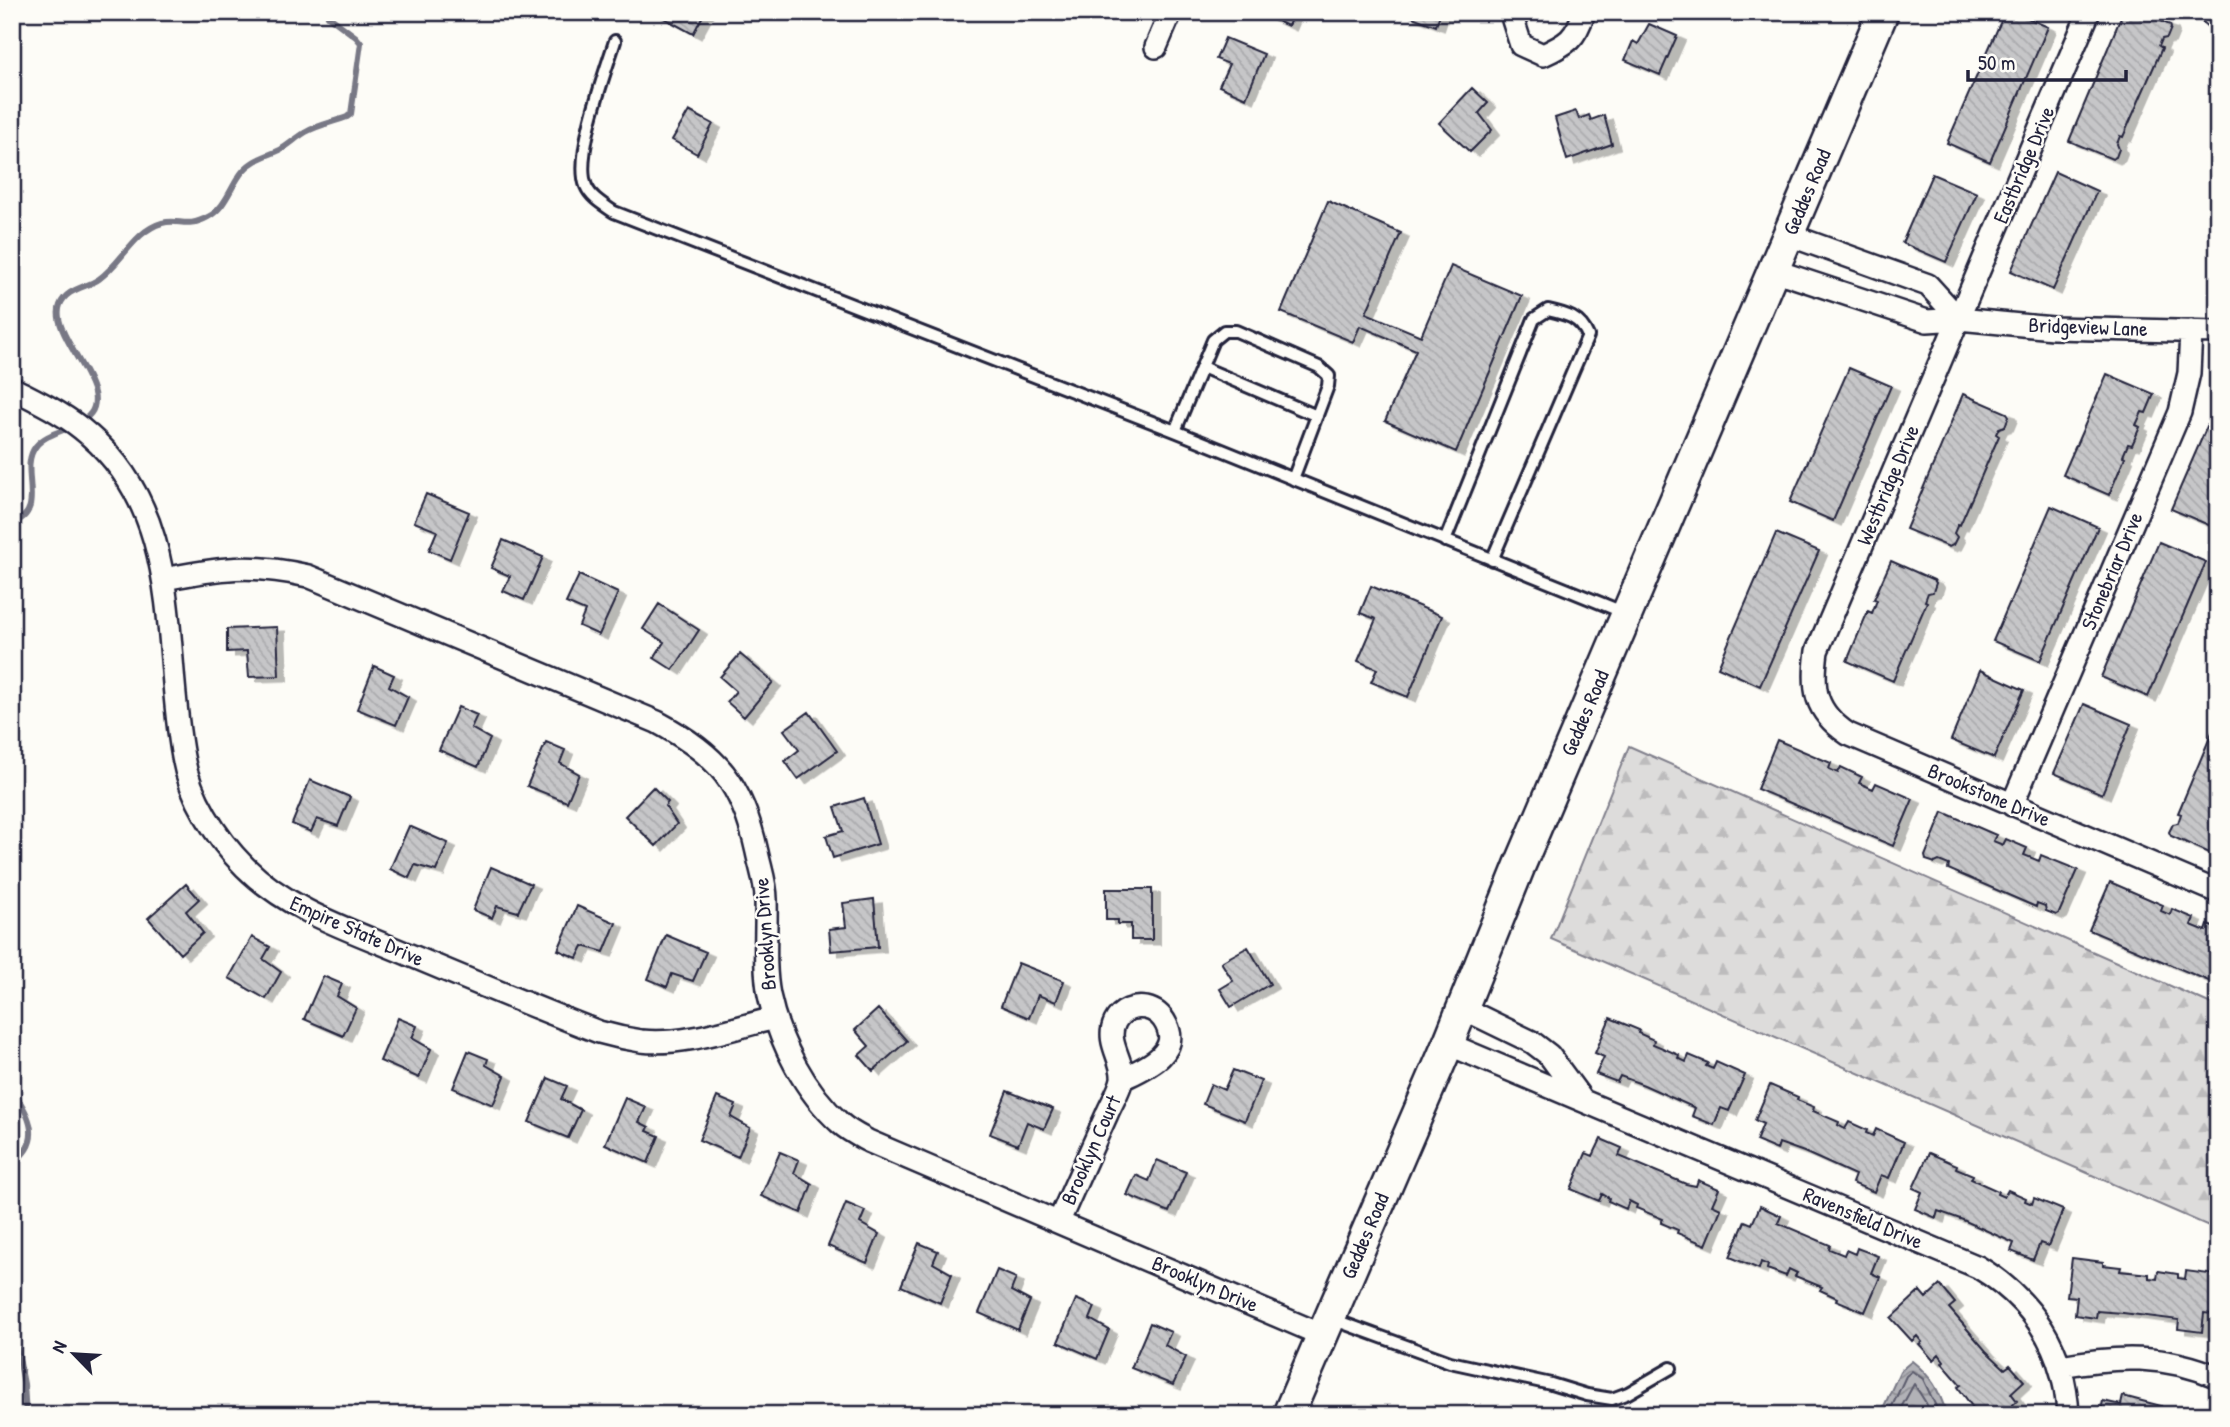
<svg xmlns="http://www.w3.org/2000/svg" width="2230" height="1427" viewBox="0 0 2230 1427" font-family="'Patrick Hand',sans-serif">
	<defs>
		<pattern id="forest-firs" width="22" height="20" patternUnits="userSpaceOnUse" patternTransform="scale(1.75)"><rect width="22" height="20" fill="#dddcdb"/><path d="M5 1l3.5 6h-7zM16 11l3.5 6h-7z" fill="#bdbcbd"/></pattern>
		<pattern id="water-waves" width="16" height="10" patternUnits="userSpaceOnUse" patternTransform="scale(1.75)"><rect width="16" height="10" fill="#b2b2b7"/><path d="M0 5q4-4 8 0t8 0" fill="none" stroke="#909096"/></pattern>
		<pattern id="building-back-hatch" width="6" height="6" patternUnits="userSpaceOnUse" patternTransform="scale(1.75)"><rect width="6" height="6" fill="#c6c6c8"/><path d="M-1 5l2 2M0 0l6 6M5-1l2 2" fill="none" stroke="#aaaaad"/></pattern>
		<filter id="shadow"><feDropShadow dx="8" dy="4.5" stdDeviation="0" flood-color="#0004"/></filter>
	</defs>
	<rect width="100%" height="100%" fill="#fdfcf7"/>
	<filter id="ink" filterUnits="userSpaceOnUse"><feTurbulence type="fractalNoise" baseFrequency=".0143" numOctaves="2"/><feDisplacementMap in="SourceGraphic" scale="14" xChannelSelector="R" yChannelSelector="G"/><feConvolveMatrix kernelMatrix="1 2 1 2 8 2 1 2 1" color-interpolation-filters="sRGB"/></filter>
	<g filter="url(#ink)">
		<path fill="url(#forest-firs)" stroke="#807f8b" stroke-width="2" d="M1629,746l589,261v223l-667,-291z"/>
		<path fill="url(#water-waves)" stroke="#787885" stroke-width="2" d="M1912,1361c20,16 27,29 35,54h-67l20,-44z"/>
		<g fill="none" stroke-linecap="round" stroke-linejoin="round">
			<path stroke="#5c5c6d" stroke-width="2" d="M1888,1415l18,-39 6,-5 11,8 17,36
				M1897,1415l17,-31 12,19 5,12"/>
			<path stroke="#787885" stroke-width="6" d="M79,422c49,-22 -32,-84 -19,-117 7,-17 26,-17 39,-26 23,-16 35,-48 63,-56 17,-5 24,6 46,-6 18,-9 23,-32 35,-46 10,-12 24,-15 37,-21 9,-5 17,-13 26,-18 12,-7 28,-10 41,-15l4,-3 10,-71 -5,-6 -28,-21 -1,-4
				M12,523c37,-11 5,-54 24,-77 8,-10 23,-14 34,-19
				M12,1090c18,25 32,52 0,73
				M12,1322l12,62 2,31"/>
		</g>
		<path fill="url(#building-back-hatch)" stroke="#22223b" stroke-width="2" filter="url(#shadow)" d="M653,12h52l-12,22z
			M1262,12h32l-6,14 -27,-12z
			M1408,12h38l-2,4 -4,-2 -4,12 -29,-11z
			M2005,12h9l34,15 -58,135 -43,-19z
			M2123,12h18l29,13 1,3 -4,10 -5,1 -3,7 3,2 -39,89 -3,-1 -3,8 2,5 -3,8 -4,2 -43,-18z
			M1649,24l28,12 -17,39 -35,-15 8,-19 5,3z
			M1225,38l39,16 -18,44 -27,-12 10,-22 -13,-5z
			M1472,88l16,15 -9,10 13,17 -22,22 -31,-29z
			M689,111l24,13 -16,30 -25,-14z
			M1576,111l3,8 10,-4 2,5 13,-5 8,29 -45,16 -12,-42z
			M2055,172l42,19 -44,99 -42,-19z
			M1932,174l45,19 -31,69 -44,-19z
			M1328,201l73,32 -35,80 55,23 30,-70 71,30 -66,156 -71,-31 31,-71 -56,-24 -7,16 -72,-30z
			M1849,368l42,18 -58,135 -43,-19z
			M2107,374l47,20 -8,19 -4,-1 -6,13 4,2 -8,18 -4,-1 -5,12 2,1 -16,38 -46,-20z
			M1963,394l44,19 2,3 -4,10 -6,2 -3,6 3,2 -39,89 -2,-1 -4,9 3,4 -4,8 -4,2 -43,-18z
			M2218,401v128l-47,-20z
			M426,494l43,18 -19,47 -21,-9 8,-19 -23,-9z
			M2051,506l47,21 -58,134 -47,-20z
			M1776,533l43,18 -59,135 -42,-19z
			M503,540l40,17 -19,43 -21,-9 7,-15 -19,-8z
			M2159,542l47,20 -58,135 -47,-20z
			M1891,561l43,19 2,3 -3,9 -5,1 -3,8 2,1 -34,79 -46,-20 21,-50 4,2 5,-13 -3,-1z
			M579,575l39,18 -19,42 -20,-9 6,-15 -19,-8z
			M1371,586l71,30 -34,81 -37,-15 6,-13 -19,-8 18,-42 -16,-6z
			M659,604l40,26 -26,40 -19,-12 10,-16 -21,-13z
			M277,627l2,49 -30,1 -2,-26 -20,1v-23z
			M740,654l33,28 -29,35 -17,-15 9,-11 -16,-14z
			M374,666l20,9 -5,11 19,11 -12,28 -39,-16z
			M1980,670l44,20 -30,68 -43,-18z
			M2084,704l47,20 -29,70 -48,-21z
			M458,707l19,8 -6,13 19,11 -12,28 -39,-17z
			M809,712l28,39 -39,28 -13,-18 14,-11 -15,-20z
			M2216,723l2,123 -4,9 -43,-19 -2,-4 4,-8 5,-1 3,-9 -3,-1z
			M1777,740l54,23 -2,6 9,4 3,-6 21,10 -3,6 14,6 3,-6 37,16 -20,47 -136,-57z
			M546,742l19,8 -5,13 19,11 -12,28 -40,-16z
			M310,780l40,17 -12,29 -21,-7 -6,13 -19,-8z
			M653,787l15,15 -3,4 12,18 -21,22 -31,-30z
			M864,798l14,46 -45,14 -7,-22 17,-5 -8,-24z
			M1943,812l53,23 -3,6 10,4 3,-6 21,9 -3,7 15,6 2,-6 37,15 -19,43 -3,2 -10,-4 -1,-5 -8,-3 -1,4 -88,-38 1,-4 -10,-4 -4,2 -9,-3 -1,-4z
			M409,826l39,17 -12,28 -21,-6 -6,13 -19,-9z
			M491,867l40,17 -13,28 -21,-6 -5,12 -19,-8z
			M2110,882l53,23 -2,6 9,4 2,-6 22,9 -3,7 15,6 2,-6 10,4v56l-129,-55z
			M186,884l13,15 -13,12 17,22 -23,21 -32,-36z
			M1106,889h46v51h-21v-16h-13v-4h-12z
			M874,899l4,48 -47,4 -2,-22 17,-2 -3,-24z
			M577,906l39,17 -12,29 -21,-6 -6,12 -19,-8z
			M666,935l40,17 -13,29 -21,-7 -5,13 -19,-8z
			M252,937l18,10 -7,12 18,13 -15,27 -37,-21z
			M1248,947l22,37 -39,23 -11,-18 13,-8 -12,-19z
			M1018,963l46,18 -8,21 -18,-7 -9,23 -28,-12z
			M323,976l19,8 -5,12 19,12 -13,28 -39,-17z
			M878,1009l29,32 -34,30 -14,-16 10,-9 -14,-16z
			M398,1018l19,8 -5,12 19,11 -12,29 -39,-17z
			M1610,1018l29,12 -1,3 16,7 -1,4 26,11 -1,3 8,4 3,-7 19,8 -2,3 7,3 3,-7 29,13 -16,36 -8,-3 -7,17 -22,-9 3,-8 -51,-23 -24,-9 -3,6 -21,-8 8,-17 -9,-4z
			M468,1051l20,8 -2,6 19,11 -12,29 -40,-17z
			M1233,1070l28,11 -16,40 -42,-17 8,-20 13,6z
			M548,1078l19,8 -6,13 20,11 -13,28 -39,-16z
			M1770,1085l28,12 -1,3 17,7 -1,4 26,11 -1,3 7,4 4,-7 18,8 -1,3 7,3 3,-7 28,13 -15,36 -8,-3 -7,17 -22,-9 3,-8 -51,-23 -25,-9 -2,7 -21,-9 7,-17 -8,-4z
			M1007,1091l46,18 -9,20 -17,-7 -9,23 -28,-11z
			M717,1097l19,8 -5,12 19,11 -12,29 -39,-17z
			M625,1098l21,9 -7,15 10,5 -2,4 12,5 -11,27 -43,-19z
			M1601,1139l21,9 -3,8 67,28 10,2 2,-6 21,9 -7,16 9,4 -15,36 -29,-12 1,-3 -17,-7 2,-4 -27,-11 1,-3 -8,-4 -3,8 -18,-8 1,-3 -7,-4 -3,7 -28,-12 15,-36 7,3z
			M780,1152l19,8 -5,13 18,11 -11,29 -40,-17z
			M1929,1153l28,12 -1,3 17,7 -2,4 27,12 -1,3 7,3 4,-7 18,8 -1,3 7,3 2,-6 29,12 -15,36 -8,-3 -7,17 -22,-9 3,-8 -51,-23 -25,-9 -2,7 -21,-9 7,-17 -9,-4z
			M1157,1160l29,12 -17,40 -42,-17 9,-20 13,6z
			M846,1203l19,8 -5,12 19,11 -12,29 -39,-17z
			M1760,1206l21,10 -3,7 52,22 -1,4 15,6 2,-5 9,4 2,-6 21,8 -7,17 9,4 -15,35 -29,-12 1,-2 -17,-8 2,-3 -27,-11 2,-3 -8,-4 -3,7 -19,-7 1,-4 -7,-3 -2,7 -29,-12 15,-36 7,3z
			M919,1243l19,8 -5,12 19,11 -12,29 -39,-17z
			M2072,1258l31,4v3l18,2 -1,4 29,3v4l8,1 1,-8 20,3v4l7,1 1,-8 31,4 -5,39 -8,-1 -2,19 -24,-3 1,-9 -56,-7 -26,-2 -1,7 -21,-3 2,-18 -10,-1z
			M997,1270l19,8 -5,13 19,10 -12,29 -39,-17z
			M1940,1285l15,18 -6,5 37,43 19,18 5,-4 14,16 -13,12 6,8 -15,14h-24l-20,-28 3,-2 -19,-22 2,-2 -5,-7 -6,6 -14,-16 3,-2 -5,-6 -5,5 -21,-23 29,-27 6,7z
			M1076,1299l19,8 -5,12 19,11 -12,29 -39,-17z
			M1150,1323l21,9 -6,13 21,12 -13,28 -42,-17z
			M2123,1396l38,10 -3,9h-58l3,-14 18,4z"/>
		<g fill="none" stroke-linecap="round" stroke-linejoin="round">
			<g stroke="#22223b" stroke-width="16">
				<path id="service" d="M615,41c-10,32 -41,115 -29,145 5,12 18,19 28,26l561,219 450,182
					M1202,367l115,49
					M1175,431l38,-91 11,-9h12l83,36 10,9 -1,10 -35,93
					M1445,541l89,-222 14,-9c18,4 32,7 40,26l-96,224
					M1332,1319l118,43 101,22 36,11 25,4 16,-6 43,-25"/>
			</g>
			<g stroke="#22223b" stroke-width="26">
				<path id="minor" d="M1520,12l-7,8 8,25 22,10c24,-11 33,-16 41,-43
					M2089,12l-272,639c-5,38 -3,60 31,83l370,158
					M2209,12l9,8
					M1156,47l15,-35
					M1789,235l139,50 31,34
					M1773,270l154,51 32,-2 94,9 165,4
					M12,388c27,14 55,27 77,47 96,82 73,211 94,322 7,40 33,81 62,110 45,45 109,64 167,89 62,26 124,52 187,76 14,4 28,7 42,9 44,5 91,-13 134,-23
					M164,579c55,-11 88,-16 144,-3l349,146c61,33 85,61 100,130 3,15 9,31 9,47 1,32 -3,65 3,96 10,47 36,97 72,129 8,7 18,12 27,17l454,194
					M2012,805l168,-393 9,-39 2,-42
					M1462,1008l70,34 17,13 31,42
					M1448,1044l530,223c55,33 87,83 90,148
					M1059,1221c16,-36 32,-71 48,-107 4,-10 13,-24 15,-35 2,-19 -17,-37 -7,-57 6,-12 19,-16 31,-14 9,2 16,8 20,16 16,30 -24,45 -44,55
					M2060,1366c57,-10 104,-12 158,11"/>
			</g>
			<g stroke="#22223b" stroke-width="35">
				<path id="secondary" d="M1288,1415l160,-371 72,-179 363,-853"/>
			</g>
			<use href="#service" stroke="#fdfcf7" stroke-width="10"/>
			<use href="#minor" stroke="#fdfcf7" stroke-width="21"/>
			<use href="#secondary" stroke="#fdfcf7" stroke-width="30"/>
		</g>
	</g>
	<g text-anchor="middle" stroke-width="5" stroke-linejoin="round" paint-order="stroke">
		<g font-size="21" fill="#22223b" stroke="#fdfcf7">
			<text transform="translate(2024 165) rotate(-67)" y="7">Eastbridge Drive</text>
			<text transform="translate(1807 192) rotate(-67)" y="7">Geddes Road</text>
			<text transform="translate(2088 327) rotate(2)" y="7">Bridgeview Lane</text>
			<text transform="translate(1888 485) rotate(-67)" y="7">Westbridge Drive</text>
			<text transform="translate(2112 571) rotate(-67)" y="7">Stonebriar Drive</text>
			<text transform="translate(1585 713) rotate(-67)" y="7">Geddes Road</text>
			<text transform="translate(1989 795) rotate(23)" y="7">Brookstone Drive</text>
			<text transform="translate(357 931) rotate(24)" y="7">Empire State Drive</text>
			<text transform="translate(765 934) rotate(-94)" y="7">Brooklyn Drive</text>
			<text transform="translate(1091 1150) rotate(-66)" y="7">Brooklyn Court</text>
			<text transform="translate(1863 1218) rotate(23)" y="7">Ravensfield Drive</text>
			<text transform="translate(1365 1236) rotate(-67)" y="7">Geddes Road</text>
			<text transform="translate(1205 1284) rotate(23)" y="7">Brooklyn Drive</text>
		</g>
	</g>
	<rect width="2230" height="1427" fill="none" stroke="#fdfcf7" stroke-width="42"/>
	<rect x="21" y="21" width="2188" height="1385" fill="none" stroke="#22223b" stroke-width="2.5" filter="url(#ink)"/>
	<g transform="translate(74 1354) rotate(295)" stroke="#fdfcf7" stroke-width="5" paint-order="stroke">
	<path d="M0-5L12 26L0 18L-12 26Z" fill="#22223b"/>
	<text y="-10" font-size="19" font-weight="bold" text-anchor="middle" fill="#22223b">N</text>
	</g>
	<path d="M1968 70v10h158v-10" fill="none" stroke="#22223b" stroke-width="3.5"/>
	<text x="1978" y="70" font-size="21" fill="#22223b" stroke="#fdfcf7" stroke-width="5" paint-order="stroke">50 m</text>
</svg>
